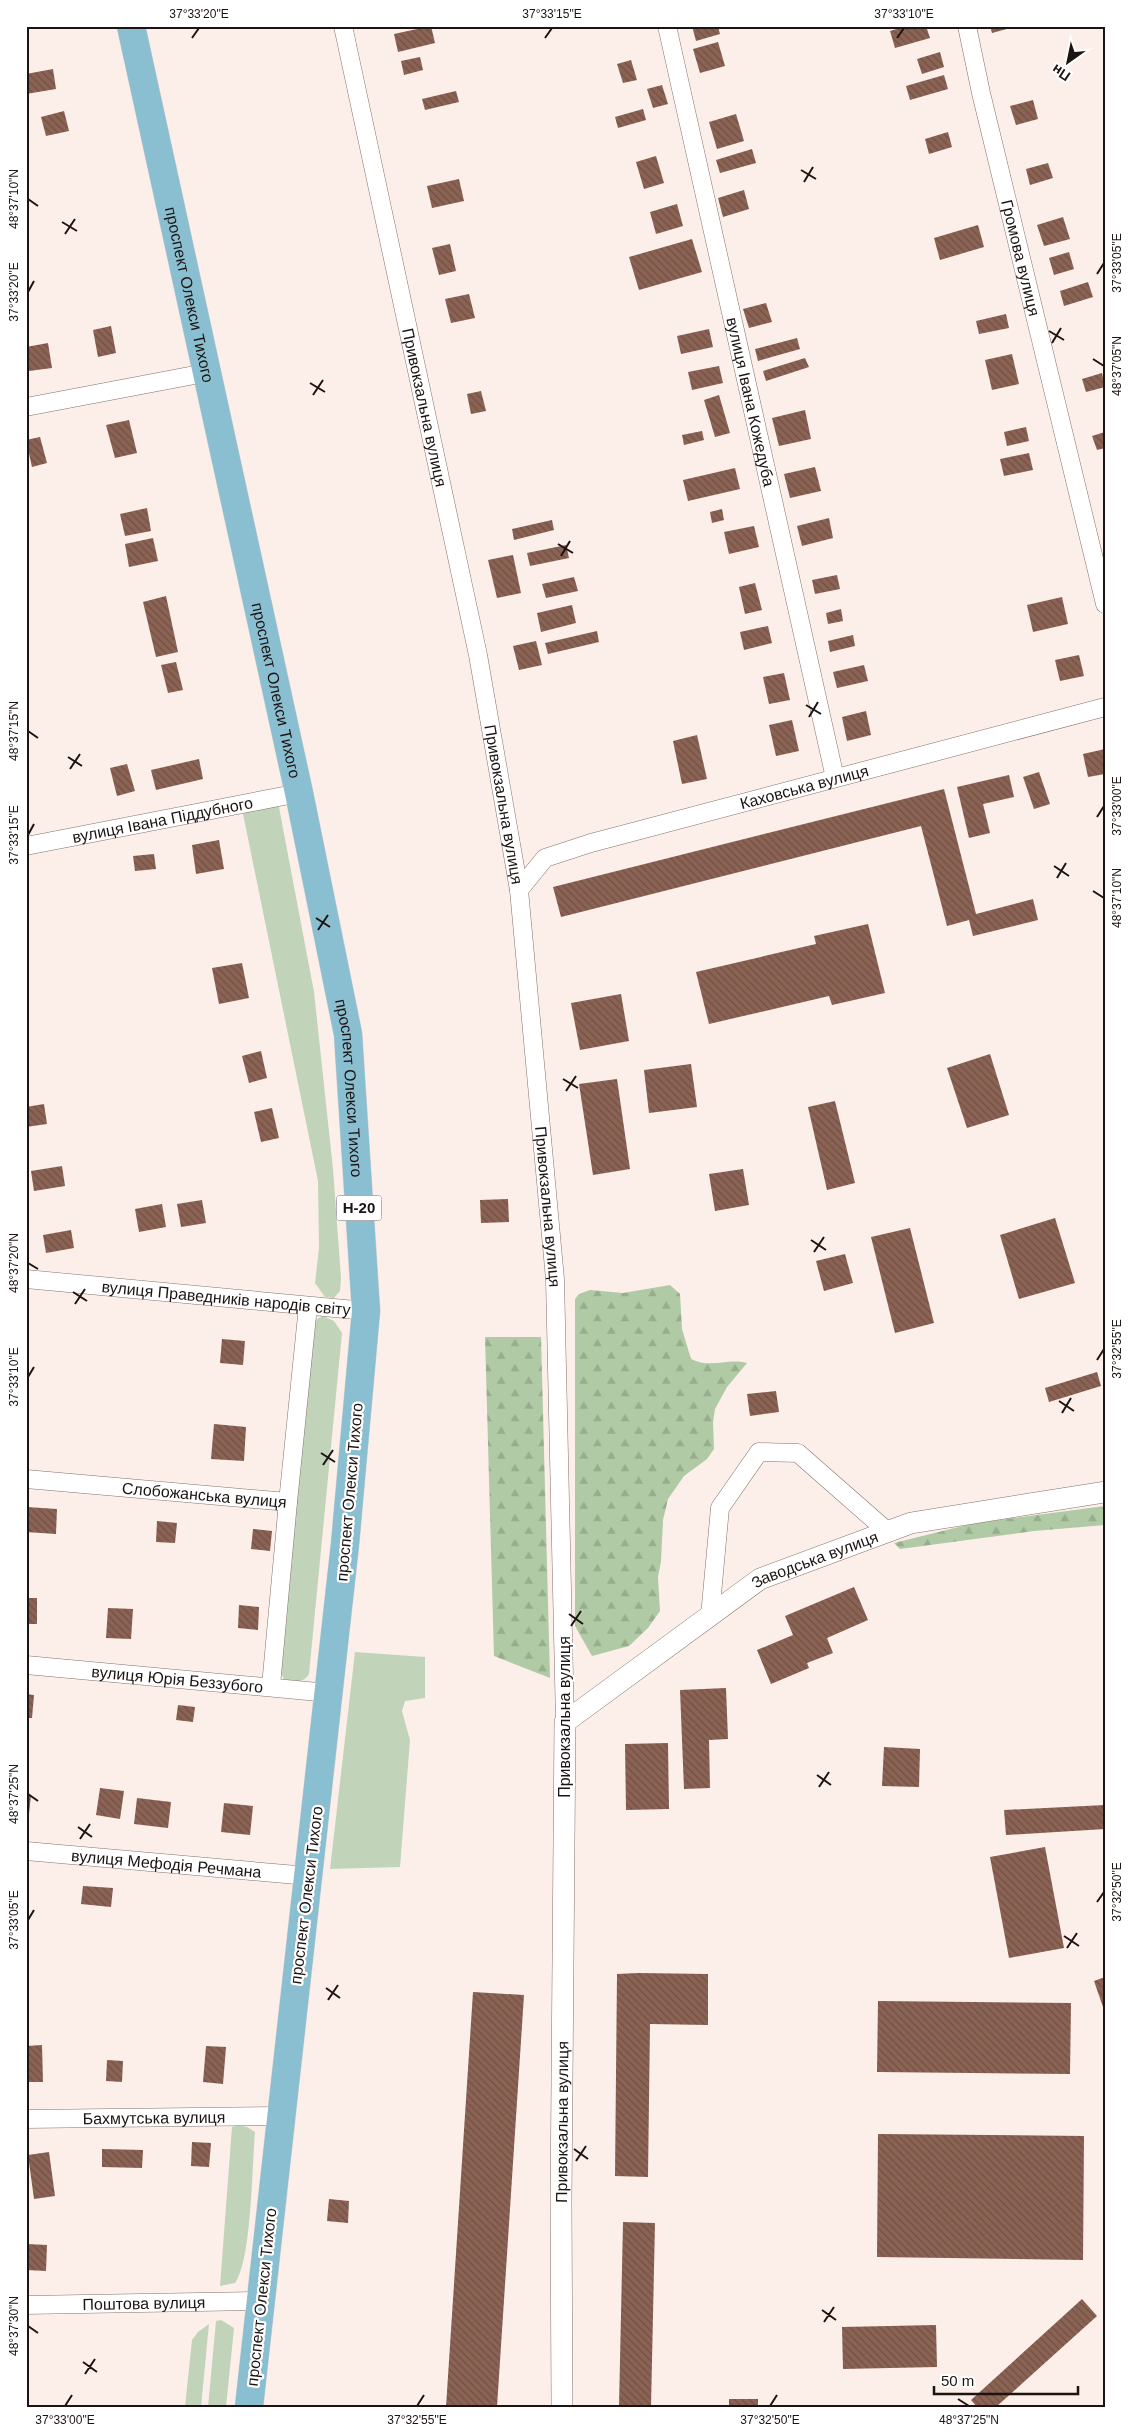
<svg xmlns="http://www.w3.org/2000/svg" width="1131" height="2433" viewBox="0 0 1131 2433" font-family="Helvetica,sans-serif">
	<defs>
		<pattern id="forest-firs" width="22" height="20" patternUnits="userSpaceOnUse" patternTransform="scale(1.25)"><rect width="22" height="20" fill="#b0caa5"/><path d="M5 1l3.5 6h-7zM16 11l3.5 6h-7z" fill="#97ad8d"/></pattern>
		<pattern id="building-back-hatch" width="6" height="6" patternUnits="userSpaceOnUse" patternTransform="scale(1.25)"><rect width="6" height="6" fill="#8b6354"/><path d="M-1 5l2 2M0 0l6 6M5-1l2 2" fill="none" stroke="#715044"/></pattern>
	</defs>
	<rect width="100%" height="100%" fill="#fceee9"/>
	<path fill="#c1d4b9" d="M278,802l36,190 19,177 8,109 -1,13 -6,7 -9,-1 -10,-14 4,-35 -1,-67 -76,-372z
		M323,1316l11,5 8,12 -33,341c-6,10 -15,8 -25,5l-5,-10 36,-349z
		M355,1652l70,5v41l-20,3 -3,10 8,29 -10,127 -70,2z
		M237,2125l10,2 8,5c-3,32 -3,128 -20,151l-15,3 12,-159z
		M221,2320l13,8 -8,79h-18l8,-86z
		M209,2324l-8,83h-16l7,-67 6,-8z"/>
	<path fill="url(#forest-firs)" d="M670,1285l10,9 2,35 9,30c20,10 35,-1 56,4l-20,24 -12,22 -2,13 1,27 -7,10 -23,17 -16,23 -5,21 -2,41 -3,16 2,34 -12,17 -19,18 -37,10 -17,-30v-327l4,-5 11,-4 33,3z
		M485,1337h56l9,341 -56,-22z
		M1105,1506v19l-71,6 -134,18 -6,-6 81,-20z"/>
	<path fill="url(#building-back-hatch)" d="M431,26l4,17 -37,9 -4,-18z
		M692,26h26l2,8 -24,7z
		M906,26h20l4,12 -35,10 -5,-17z
		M990,26h24v1l-22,6z
		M718,42l7,24 -25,7 -7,-24z
		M940,52l4,15 -22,7 -5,-15z
		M420,57l3,13 -19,5 -3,-14z
		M631,60l6,20 -14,3 -6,-19z
		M53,69l3,20 -30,5v-20z
		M944,75l4,14 -38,11 -4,-14z
		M662,85l6,19 -15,4 -6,-19z
		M456,91l3,11 -34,8 -3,-11z
		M1033,100l5,19 -22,6 -6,-19z
		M643,109l3,11 -28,8 -3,-11z
		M64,111l5,20 -23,5 -5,-19z
		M736,114l8,27 -27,8 -8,-27z
		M948,132l4,15 -23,7 -4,-15z
		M752,149l4,14 -36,10 -4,-13z
		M656,156l8,27 -20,6 -8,-27z
		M1048,163l5,15 -23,7 -4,-16z
		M459,179l5,22 -32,7 -5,-22z
		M744,190l5,19 -26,8 -5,-19z
		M677,204l6,22 -27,8 -6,-22z
		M1063,217l7,22 -26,7 -7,-21z
		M978,225l6,22 -44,13 -6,-22z
		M692,239l10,33 -63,18 -10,-33z
		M450,244l6,27 -17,4 -7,-27z
		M1069,252l5,17 -20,6 -5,-17z
		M1088,282l5,15 -29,9 -4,-15z
		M469,294l6,24 -24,5 -6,-24z
		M766,303l6,19 -23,6 -6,-19z
		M1006,314l3,14 -30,6 -3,-13z
		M111,326l5,27 -18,4 -5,-27z
		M709,329l4,18 -32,7 -4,-18z
		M797,338l3,11 -42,12 -3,-12z
		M48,343l4,25 -23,3 -3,-24z
		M1012,354l7,30 -27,6 -7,-30z
		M805,358l4,9 -43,14 -3,-10z
		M719,366l4,17 -31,7 -4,-18z
		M1102,373l3,14 -19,5 -4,-13z
		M481,391l5,20 -15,3 -4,-20z
		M719,395l11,38 -15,4 -11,-37z
		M805,410l6,29 -32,7 -7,-28z
		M129,420l8,33 -22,5 -9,-33z
		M1026,427l3,14 -22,5 -3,-14z
		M702,431l2,9 -20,5 -2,-10z
		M1105,432v16l-8,2 -5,-14z
		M40,437l7,26 -15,4 -6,-27z
		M1029,453l4,17 -29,6 -4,-17z
		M815,467l6,24 -31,7 -6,-24z
		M735,468l5,21 -52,12 -5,-21z
		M147,508l4,23 -26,5 -5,-22z
		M722,509l2,11 -12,3 -2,-11z
		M829,518l4,20 -31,8 -5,-20z
		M552,520l2,10 -40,10 -2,-11z
		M754,526l5,21 -30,7 -5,-22z
		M153,538l5,23 -29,6 -4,-23z
		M566,545l3,13 -39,8 -3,-13z
		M513,555l8,38 -24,5 -9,-38z
		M837,575l3,14 -25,5 -3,-14z
		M574,577l4,14 -32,7 -4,-14z
		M755,583l7,27 -17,4 -6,-27z
		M166,596l12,56 -22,5 -13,-55z
		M1062,597l6,27 -35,8 -6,-27z
		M572,605l4,18 -35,9 -4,-19z
		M841,609l2,12 -15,3 -2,-11z
		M768,626l4,17 -28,7 -4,-18z
		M597,631l2,11 -51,12 -3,-11z
		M853,635l2,11 -25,6 -2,-11z
		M536,641l6,24 -23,5 -6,-24z
		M1079,655l5,21 -24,5 -5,-21z
		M176,662l7,28 -15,3 -7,-28z
		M864,665l4,16 -31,7 -4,-16z
		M784,673l6,27 -21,4 -6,-27z
		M866,711l5,24 -24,6 -5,-24z
		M792,720l7,31 -23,5 -7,-31z
		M697,735l10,44 -25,5 -9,-43z
		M1105,749v25l-17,3 -5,-23z
		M199,759l4,20 -47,11 -5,-20z
		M127,764l8,27 -18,5 -7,-28z
		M1039,772l11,32 -16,5 -11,-32z
		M1009,775l5,22 -31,7 7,29 -21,5 -12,-51z
		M944,789l32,125 57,-15 5,21 -65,16 -4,-16 -22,6 -26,-100 -360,91 -8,-30z
		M219,840l5,29 -28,5 -4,-29z
		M154,854l2,15 -21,2 -2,-15z
		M868,924l17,69 -53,12 -3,-9 -120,28 -13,-52 120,-28 -2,-8z
		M242,963l7,35 -30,6 -7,-36z
		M621,994l8,47 -49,9 -9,-47z
		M261,1051l6,27 -18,5 -7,-27z
		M990,1054l19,61 -42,13 -20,-60z
		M691,1064l6,43 -48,6 -5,-43z
		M617,1079l13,90 -37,6 -14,-91z
		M835,1101l20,82 -28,7 -19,-83z
		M44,1104l3,20 -21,3v-20z
		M272,1108l7,30 -18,4 -7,-30z
		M62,1166l3,20 -31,5 -3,-20z
		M743,1169l6,36 -34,6 -6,-37z
		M508,1199l1,23 -28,1 -1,-23z
		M202,1200l4,23 -25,4 -4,-23z
		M162,1204l4,23 -27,5 -4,-23z
		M1055,1218l20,65 -56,16 -19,-64z
		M910,1228l24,95 -39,10 -24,-96z
		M71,1230l3,18 -28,5 -3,-18z
		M845,1254l8,29 -29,8 -8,-30z
		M222,1339l23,2 -2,24 -23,-2z
		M1097,1372l4,14 -52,16 -4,-14z
		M776,1391l3,21 -29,4 -3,-22z
		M214,1424l32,3 -2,34 -33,-2z
		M27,1507l30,2 -1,25 -30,-2z
		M157,1521l20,2 -2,20 -19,-1z
		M253,1529l19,2 -2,20 -19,-2z
		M854,1587l14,33 -41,18 6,15 -26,10 2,5 -38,16 -14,-34 36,-15 -8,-19z
		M26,1598h11v26h-11z
		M239,1605l20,2 -1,23 -20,-2z
		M108,1608l25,1 -2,30 -25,-1z
		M726,1688l2,51 -19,1 1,48 -26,1 -4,-99z
		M26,1694l8,1 -2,23h-6z
		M178,1705l17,2 -2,15 -17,-2z
		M668,1743l1,66 -43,1 -1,-66z
		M884,1747l36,2 -1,38 -37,-1z
		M100,1788l24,3 -4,28 -24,-4z
		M26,1795h5l-2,19h-3z
		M137,1798l34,4 -3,26 -34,-4z
		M224,1803l29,3 -3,29 -29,-3z
		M1105,1805v24l-99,6 -2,-25z
		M1045,1847l19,101 -55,10 -19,-101z
		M83,1886l30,2 -2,19 -30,-3z
		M638,1973l70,1v51l-58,-1 -2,153 -33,-1 2,-202z
		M1105,1977v33h-1l-10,-29z
		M473,1992l51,3 -27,412h-51z
		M878,2001l193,2 -1,71 -193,-2z
		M42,2045l1,37h-17v-36z
		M206,2046l20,1 -3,37 -20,-2z
		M107,2060l16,1 -1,21 -16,-1z
		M878,2134l206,2 -1,124 -206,-3z
		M192,2142l19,1 -2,24 -18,-1z
		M102,2149l41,1 -1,18 -40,-1z
		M49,2152l6,44 -21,3 -6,-44z
		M329,2199l20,2 -1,22 -21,-2z
		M623,2222l32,1 -4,184h-32z
		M27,2244l20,1 -1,26 -20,-1z
		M1082,2299l15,17 -101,91h-19l-6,-7z
		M936,2325l1,42 -94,2 -1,-42z
		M729,2399h29v8h-29z"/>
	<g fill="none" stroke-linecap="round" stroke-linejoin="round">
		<g stroke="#85726a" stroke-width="19">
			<g id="minor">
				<path id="s1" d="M343,26l135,629 41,235 36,389 10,443"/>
				<path id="s2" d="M667,26l168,752"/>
				<path id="s3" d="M967,26l14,67 124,511"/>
				<path d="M26,407l179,-34"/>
				<path id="s4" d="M26,846l273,-53"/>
				<path id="s5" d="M519,890l26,-32 46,-15 514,-136"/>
				<path id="s6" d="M26,1279l340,32"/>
				<path id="s7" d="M26,1479l262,23 -17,184"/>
				<path d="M288,1502l20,-196"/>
				<path d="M710,1616l10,-108 39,-56 39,1 90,79"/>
				<path id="s8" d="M26,1665l303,28"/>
				<path id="s9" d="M26,1851l282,25"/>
				<path id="s10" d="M26,2119l254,-3"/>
				<path id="s11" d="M26,2305l235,-4"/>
			</g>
		</g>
		<g stroke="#85726a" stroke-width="22">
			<g id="tertiary">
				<path id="s12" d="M562,2407l-1,-205 4,-480 195,-143 151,-56 194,-31"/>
			</g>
		</g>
		<g stroke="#d2d0d0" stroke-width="29">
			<g id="primary">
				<path id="s13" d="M131,26l168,767 49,241 18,277 -21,233 -96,863"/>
			</g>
		</g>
		<use href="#minor" stroke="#fff" stroke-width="18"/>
		<use href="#tertiary" stroke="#fff" stroke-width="21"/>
		<use href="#primary" stroke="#8abfd1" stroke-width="28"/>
	</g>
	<path fill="none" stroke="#1c1412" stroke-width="2" d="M192,38l7,-10M545,38l7,-10M897,38l7,-10M801,170l15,9M804,182l9,-15M28,199l10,7M62,222l15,9M65,234l10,-15M1097,274l7,-11M28,292l6,-11M1049,331l15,9M1052,343l9,-15M1093,359l11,7M310,383l15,9M313,395l10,-15M558,544l15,9M561,556l9,-15M806,705l15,9M809,717l9,-15M28,731l10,7M68,757l14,9M70,769l10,-15M1097,817l7,-11M28,835l6,-11M1054,866l15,10M1057,878l9,-15M1093,891l11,7M316,918l14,9M318,930l10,-15M563,1079l15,9M566,1091l10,-15M811,1240l15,10M814,1252l10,-15M28,1263l10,6M73,1292l14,9M75,1304l10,-15M1097,1360l7,-11M28,1377l6,-10M1059,1401l15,10M1062,1413l9,-15M321,1453l14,9M323,1465l10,-15M569,1614l14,10M571,1626l10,-15M817,1775l14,10M819,1787l10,-15M28,1794l10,7M78,1827l14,10M80,1839l10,-15M1097,1902l7,-10M28,1920l6,-10M1064,1936l15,10M1067,1948l10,-15M326,1988l14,10M328,2000l10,-15M574,2149l14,10M576,2161l10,-15M822,2310l14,10M824,2322l10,-15M28,2326l10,7M83,2362l14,10M85,2374l10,-15M958,2399l11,7M65,2406l7,-11M417,2406l7,-11M770,2406l7,-11"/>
	<g text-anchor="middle" stroke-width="4.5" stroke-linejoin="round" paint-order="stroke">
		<rect fill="#fff" stroke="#605a59" stroke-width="1" x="336.5" y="1195.5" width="45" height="25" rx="4"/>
		<g font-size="15" font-weight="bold" fill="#1c1412">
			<text x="359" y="1213">Н-20</text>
		</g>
		<g font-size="16" fill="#1c1412" stroke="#fff">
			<text dy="6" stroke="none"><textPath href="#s3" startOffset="238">Громова вулиця</textPath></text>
			<text dy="6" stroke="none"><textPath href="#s13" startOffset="275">проспект Олекси Тихого</textPath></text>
			<text dy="6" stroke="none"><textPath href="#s2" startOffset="385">вулиця Івана Кожедуба</textPath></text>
			<text dy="6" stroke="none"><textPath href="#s1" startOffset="390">Привокзальна вулиця</textPath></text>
			<text dy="6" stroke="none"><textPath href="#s13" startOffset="680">проспект Олекси Тихого</textPath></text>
			<text dy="6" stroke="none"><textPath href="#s5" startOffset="310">Каховська вулиця</textPath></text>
			<text dy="6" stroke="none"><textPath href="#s1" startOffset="795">Привокзальна вулиця</textPath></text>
			<text dy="6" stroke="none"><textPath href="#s4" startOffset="139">вулиця Івана Піддубного</textPath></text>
			<text dy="6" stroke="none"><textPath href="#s13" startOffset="1085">проспект Олекси Тихого</textPath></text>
			<text dy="6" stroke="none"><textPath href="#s1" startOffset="1200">Привокзальна вулиця</textPath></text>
			<text dy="6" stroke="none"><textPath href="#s6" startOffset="201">вулиця Праведників народів світу</textPath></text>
			<text transform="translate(349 1492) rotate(-85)" y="6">проспект Олекси Тихого</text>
			<text dy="6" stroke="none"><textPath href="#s7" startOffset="179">Слобожанська вулиця</textPath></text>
			<text dy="6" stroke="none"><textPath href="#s12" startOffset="985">Заводська вулиця</textPath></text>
			<text dy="6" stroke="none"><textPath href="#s8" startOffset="152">вулиця Юрія Беззубого</textPath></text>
			<text transform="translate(564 1717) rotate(-90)" y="6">Привокзальна вулиця</text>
			<text dy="6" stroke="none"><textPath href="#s9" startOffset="141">вулиця Мефодія Речмана</textPath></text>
			<text transform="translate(306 1895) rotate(-83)" y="6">проспект Олекси Тихого</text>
			<text dy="6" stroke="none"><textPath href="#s10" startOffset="128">Бахмутська вулиця</textPath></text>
			<text dy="6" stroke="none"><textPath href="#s12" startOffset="285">Привокзальна вулиця</textPath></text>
			<text transform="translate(261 2297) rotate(-84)" y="6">проспект Олекси Тихого</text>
			<text dy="6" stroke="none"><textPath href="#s11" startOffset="118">Поштова вулиця</textPath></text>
		</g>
	</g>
	<rect width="1131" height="2433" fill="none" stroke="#ffffff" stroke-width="55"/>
	<g transform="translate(1068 62) rotate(213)" stroke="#ffffff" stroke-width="4" paint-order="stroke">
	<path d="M0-4L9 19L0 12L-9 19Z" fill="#1c1412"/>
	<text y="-8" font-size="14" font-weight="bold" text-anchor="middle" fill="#1c1412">Пн</text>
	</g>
	<path d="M934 2386v8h144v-8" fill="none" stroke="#1c1412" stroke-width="2.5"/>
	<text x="941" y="2386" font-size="15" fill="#1c1412" stroke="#ffffff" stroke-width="4" paint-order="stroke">50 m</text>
	<rect x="28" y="28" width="1076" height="2378" fill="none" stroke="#1c1412" stroke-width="2"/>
	<g font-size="12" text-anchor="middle" fill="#1c1412">
		<text x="199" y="18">37°33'20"E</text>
		<text x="552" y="18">37°33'15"E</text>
		<text x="904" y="18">37°33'10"E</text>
		<text transform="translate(14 199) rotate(-90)" y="4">48°37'10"N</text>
		<text transform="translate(1117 263) rotate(-90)" y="4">37°33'05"E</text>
		<text transform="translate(14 292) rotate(-90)" y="4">37°33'20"E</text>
		<text transform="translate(1117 366) rotate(-90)" y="4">48°37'05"N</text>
		<text transform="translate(14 731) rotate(-90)" y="4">48°37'15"N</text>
		<text transform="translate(1117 806) rotate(-90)" y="4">37°33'00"E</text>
		<text transform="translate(14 835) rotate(-90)" y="4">37°33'15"E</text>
		<text transform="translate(1117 898) rotate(-90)" y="4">48°37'10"N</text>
		<text transform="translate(14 1263) rotate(-90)" y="4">48°37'20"N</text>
		<text transform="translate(1117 1349) rotate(-90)" y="4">37°32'55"E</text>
		<text transform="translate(14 1377) rotate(-90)" y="4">37°33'10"E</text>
		<text transform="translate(14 1794) rotate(-90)" y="4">48°37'25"N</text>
		<text transform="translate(1117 1892) rotate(-90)" y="4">37°32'50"E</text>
		<text transform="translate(14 1920) rotate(-90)" y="4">37°33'05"E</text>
		<text transform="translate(14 2326) rotate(-90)" y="4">48°37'30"N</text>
		<text x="65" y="2424">37°33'00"E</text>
		<text x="417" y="2424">37°32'55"E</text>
		<text x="770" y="2424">37°32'50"E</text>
		<text x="969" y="2424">48°37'25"N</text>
	</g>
</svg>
